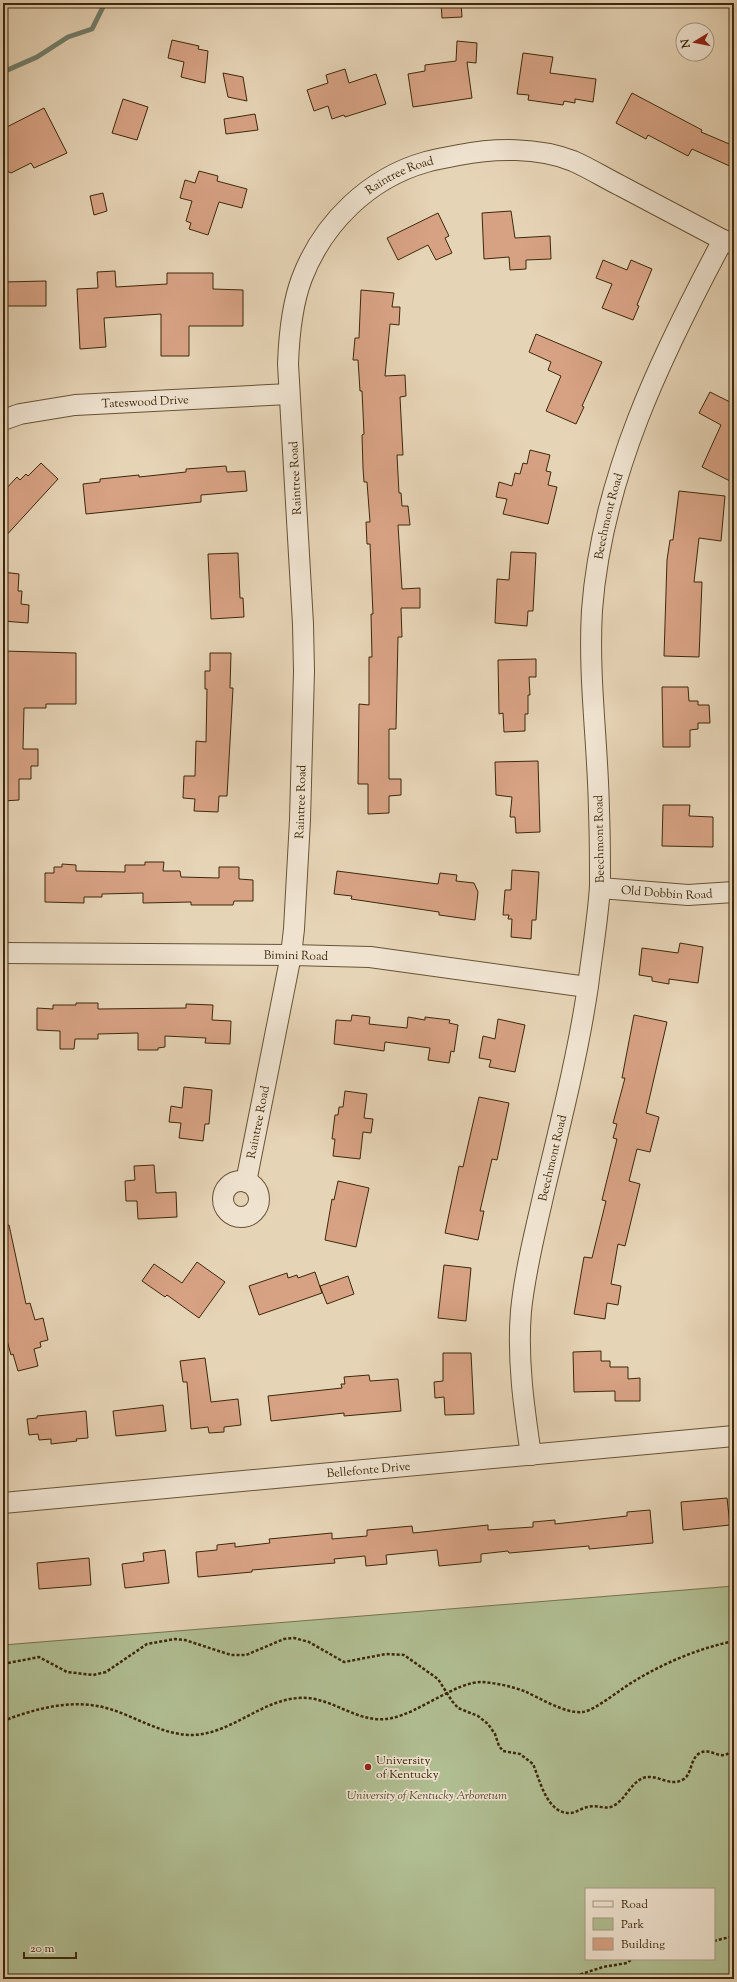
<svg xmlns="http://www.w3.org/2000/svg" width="737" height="1982" viewBox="0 0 737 1982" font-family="'Sorts Mill Goudy',serif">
	<rect width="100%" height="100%" fill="#e6d4b6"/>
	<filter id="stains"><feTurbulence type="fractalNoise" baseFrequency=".005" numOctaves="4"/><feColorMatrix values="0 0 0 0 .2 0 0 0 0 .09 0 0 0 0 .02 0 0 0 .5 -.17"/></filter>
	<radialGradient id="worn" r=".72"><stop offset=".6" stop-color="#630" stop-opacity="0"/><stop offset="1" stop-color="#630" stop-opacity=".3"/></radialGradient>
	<path fill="#b0be92" stroke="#76734e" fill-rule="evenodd" d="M734,1586v393h-731v-334zM586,1889h128v70h-128z"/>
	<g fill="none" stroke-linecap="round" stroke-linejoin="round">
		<path stroke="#727e6d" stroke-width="5" d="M3,72l34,-15 31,-20 24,-8 13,-26"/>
	</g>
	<path fill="#d7a284" stroke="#3d280a" d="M441,3h20l1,14 -20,1z
		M172,40l27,6 -1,3 10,2 -3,32 -24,-6 3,-15 -16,-4z
		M457,41l20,2 -1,20 -9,-1 5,36 -59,9 -5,-33 17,-3v-6l31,-4z
		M523,53l30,4 -3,16 46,6 -3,23 -18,-3v4l-11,-2 -1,4 -35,-5 1,-5 -12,-1z
		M345,69l4,14 27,-9 10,30 -41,13 -1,-2 -12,4 -4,-13 -14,5 -7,-21 21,-7 -2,-8z
		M223,73l20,4 4,24 -19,-4z
		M632,93l70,37 -1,2 33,14v22l-42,-19 -4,7 -40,-21 -2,4 -30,-16z
		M123,99l25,8 -11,33 -25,-7z
		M44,108l23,45 -33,15 -3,-5 -20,10 -8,-4v-40z
		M255,114l3,16 -32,4 -2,-15z
		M199,171l19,5 -1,5 30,8 -5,19 -23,-6 -11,33 -19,-6 2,-6 -5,-2 6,-20 -12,-3 5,-18 10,3z
		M103,193l4,18 -13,4 -4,-19z
		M511,211l4,27 35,-2 1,23 -25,1v9l-16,1 -1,-13 -25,2 -2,-46z
		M438,213l11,23 -4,2 7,15 -16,7 -8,-15 -30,15 -11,-22z
		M603,260l24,10 4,-10 21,9 -15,36 2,1 -6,14 -31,-12 10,-24 -16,-6z
		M115,271l1,16 51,-3v-11h46v16l30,1v36h-54v30h-28v-42l-57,4 2,29 -26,2 -3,-60 21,-1 -1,-16z
		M46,281v25h-43v-24z
		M361,290l33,3 -2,14h8l-1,18 -9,-1 -5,52 20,-1 1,21 -6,1 3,58h-6l2,38h2l1,13h6l2,19h-12l4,64 18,-1v20h-19l1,29h-4l-2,92h-7v50h12v16l-12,1v17l-21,1v-30h-10l1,-80 10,1v-48h3l-1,-43h2l-3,-70h-3l-1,-22h4l-3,-40h-3l-1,-14 -1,-33 2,-1 -2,-43h-2l-2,-31h-5l2,-22h4z
		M536,334l66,28 -20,44 2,1 -8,17 -30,-13 15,-35 -13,-6 3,-8 -22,-10z
		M710,392l22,11 2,-3v72l-4,9 -28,-14 19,-42 -22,-12z
		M530,450l20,5 -4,16 5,1 -3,13 9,2 -9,37 -45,-10 4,-15 -11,-2 3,-15 13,4 3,-13 5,1 3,-11 4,1z
		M41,463l17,16 -55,60v-47l14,-15 3,3 6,-6 2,2z
		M226,466l1,6 18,-1 2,20 -46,4v7l-115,12 -3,-30 17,-2v-3l39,-4v2l47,-5v-3z
		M679,491l46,5 -4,45 -22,-3 -5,44h8l-3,75 -35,-1 3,-96 3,-20h3z
		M511,552l25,1 -3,58h-5l-1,15 -32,-3 2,-44 12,1z
		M238,553l2,45h3l1,19 -33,2 -3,-65z
		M3,572l16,2 -1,17h4l-1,13 8,1 -1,18 -25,-2z
		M3,651l73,2v51h-30v4h-22l-1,41h15v17h-7v13h-12v21l-16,1z
		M210,653h21l-1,35h3l-6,108h-8l-1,16 -24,-1 1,-12 -12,-1 1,-22h11l1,-35 10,1 1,-53h-2v-18h5z
		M536,659v18h-7l1,18h-2v19h-3v17l-21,1 -1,-19 -4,1 -1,-54z
		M662,687h26l1,14h9v4h11l1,18h-12v6l-8,1v17h-27z
		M538,761l2,71 -24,1 -1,-16h-5l2,-20 -16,-2 -1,-33z
		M663,805h27l-1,11 24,1v30l-51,-1z
		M145,862h19l-1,9h17l1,6 38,1v-11h20v12l14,1v21h-19l-1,4h-42v-3l-48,1v-10l-41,1v3h-18v6l-39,-1v-29h9v-6h8v-3l14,1v6l49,1v-7h20z
		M512,870l27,2 -3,48h-4l-1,19 -20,-2 1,-18h-4l1,-4h-6l2,-25h6z
		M337,871l101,13 2,-11 17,2 -1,6 18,2 4,9 -3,28 -36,-5v-3l-88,-13 1,-3 -18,-2z
		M680,943l23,4 -5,36 -29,-4v5l-17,-3v-4l-13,-2 3,-27 36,5z
		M76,1003h22v6l88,-1v-4l27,1 -1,15 19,1 -1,23 -25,-1 1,-5 -41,-2v11l-7,1v2h-20v-17l-40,1v5h-23l-1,10h-14v-18l-23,-1v-22l16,1v-4h23z
		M352,1015l18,2 -1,7 38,4 1,-11 17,3v-3l25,3 -1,3 9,2 -4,27 -3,-1 -2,12 -21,-3 2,-12 -45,-6 -1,9 -50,-7 2,-24 15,1z
		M634,1015l33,7 -21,91 13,4 -9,35 -13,-3 -8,32 11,3 -15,62 -7,-2 -7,40 10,2 -3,19 -11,-2 -2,16 -31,-5 10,-57 8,1 14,-57 -4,-1 15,-61 -4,-1 4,-14 -4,-1 12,-45h-3z
		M498,1019l27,6 -10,47 -26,-5 2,-7 -12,-2 4,-22 12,3z
		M184,1087l28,3 -3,34h-4l-2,17 -24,-3 2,-15 -12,-1 2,-16 11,2z
		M345,1091l22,3 -3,24 9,1 -2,14 -8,-1 -3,27 -27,-3 2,-17h-3l3,-24h3l1,-8h4z
		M479,1097l30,6 -12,57 -5,-1 -12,52h4l-6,29 -33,-7 14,-67 4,1z
		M154,1165l2,28 20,-1 1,25 -39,2 -1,-18h-11l-1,-20 10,-1 -1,-14z
		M338,1181l31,7 -13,59 -31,-7 7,-41 2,1z
		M9,1225l17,79 4,-1 5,17 8,-2 5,22 -8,2 1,5 -7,2 4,17 -20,5 -5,-17 -2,1 -8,-29 3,-1 -3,-11v-88z
		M197,1262l28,20 -26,36 -32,-23 -2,2 -23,-16 12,-17 28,19z
		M444,1265l27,3 -5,53 -28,-3z
		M315,1272l7,21 -63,22 -10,-29 38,-13 1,5 9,-3 1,3z
		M348,1276l6,18 -27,10 -7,-18z
		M601,1351v10h9v6h18v12l12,-1v23h-25v-10l-41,1 -1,-40z
		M443,1353h28l3,61 -29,1 -1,-18 -9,1 -1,-16 9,-1z
		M205,1358l6,44 27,-3 3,26 -17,2v5l-15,1 -1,-6 -17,2 -4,-47h-4l-3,-21z
		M369,1375l1,6 28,-2 3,32 -57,5v-3l-73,8 -3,-25 74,-8 -1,-4h4l-1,-7z
		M163,1405l3,26 -50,5 -3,-25z
		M86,1411l2,27 -12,1 1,2 -26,3v-5l-12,1 -1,-6 -9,1 -2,-16 10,-1v-2z
		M727,1498l3,27 -47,5 -2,-28z
		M650,1510l3,33 -64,6v-3l-80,7 -1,-2 -27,3v8l-42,4 -2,-16 -51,5 1,9 -21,2 -1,-10 -31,3 1,4 -83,7v2l-54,5 -2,-25 21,-2v-5l18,-2v4l35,-4 -1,-4 63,-6v6l35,-3v-6l45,-4 1,7 75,-8v5l45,-3v-5l22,-2v4l72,-8v-4z
		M165,1550l4,33 -44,5 -3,-24 22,-3 -1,-8z
		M89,1558l2,27 -52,4 -2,-26z"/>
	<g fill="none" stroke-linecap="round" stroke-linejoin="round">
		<g stroke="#675335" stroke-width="22">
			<g id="minor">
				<path id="s1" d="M3,420l17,-6 55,-9 214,-11"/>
				<path id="s2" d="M600,888l88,7 46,-3"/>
				<path id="s3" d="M3,953l288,2 79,2 217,30"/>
				<circle cx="241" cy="1199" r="18"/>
				<path id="s4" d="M246,1182l45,-227 3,-26 6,-109 4,-149 -1,-47 -15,-260c1,-28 4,-60 14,-86 21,-55 67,-100 124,-116 11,-3 22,-5 33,-7 35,-7 79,-8 114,6 16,7 32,17 48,25 34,18 68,36 102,54l11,4"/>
				<path id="s5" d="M531,1455c-7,-47 -14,-96 -10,-144 4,-41 15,-82 24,-123 16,-67 33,-134 43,-202 4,-33 10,-67 12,-100 0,-25 0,-50 -1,-75 -1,-67 -11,-134 -7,-201 10,-133 69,-254 131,-370"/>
				<path id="s6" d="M3,1503l731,-67"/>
			</g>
		</g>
		<path stroke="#3d280a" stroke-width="2.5" stroke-dasharray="3 2" stroke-linecap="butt" d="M3,1664l36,-7 28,15 26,3 13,-3 41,-28 28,-5 10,1 46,15h15l38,-16 10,-1 15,4 35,20 42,-8 18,1 34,24 14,22 6,7 20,8 10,8 7,10 4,12 4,5 17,3 13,10c7,16 14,51 38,49 6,-1 11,-5 17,-6 10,-3 18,4 27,-2 11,-7 16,-22 28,-27 13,-5 26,9 39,2 11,-5 7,-21 18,-27 13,-7 23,13 34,-7
			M3,1721c34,-13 71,-23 107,-12 26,8 53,26 82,26 39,-1 68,-34 106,-37 34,-3 60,28 94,20 26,-5 66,-37 90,-36 14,1 28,4 42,9 16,7 41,23 59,21 13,-2 40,-25 53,-32 30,-18 64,-32 98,-39
			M714,1941l20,-5
			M573,1976l3,3
			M566,1979l37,-12 24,-4 5,-4"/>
		<use href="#minor" stroke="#efe3d0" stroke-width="20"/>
	</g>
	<circle fill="#8f2418" stroke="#efe3d0" stroke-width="1.5" cx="368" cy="1767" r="4"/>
	<g text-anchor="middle" stroke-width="3.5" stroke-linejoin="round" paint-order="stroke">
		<g font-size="12" fill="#3d280a" stroke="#efe3d0">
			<text dy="4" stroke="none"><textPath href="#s4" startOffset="1057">Raintree Road</textPath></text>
			<text dy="4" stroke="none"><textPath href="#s1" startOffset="144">Tateswood Drive</textPath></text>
			<text transform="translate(295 478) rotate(-93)" y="4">Raintree Road</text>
			<text dy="4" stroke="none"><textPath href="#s5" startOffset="949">Beechmont Road</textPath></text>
			<text dy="4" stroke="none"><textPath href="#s4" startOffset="385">Raintree Road</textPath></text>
			<text transform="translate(599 839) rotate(-91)" y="4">Beechmont Road</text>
			<text dy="4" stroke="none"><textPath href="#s2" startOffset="67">Old Dobbin Road</textPath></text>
			<text dy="4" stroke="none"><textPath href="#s3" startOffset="293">Bimini Road</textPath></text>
			<text dy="4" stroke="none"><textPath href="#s4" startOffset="61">Raintree Road</textPath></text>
			<text dy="4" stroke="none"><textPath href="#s5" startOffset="301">Beechmont Road</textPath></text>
			<text dy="4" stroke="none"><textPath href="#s6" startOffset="367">Bellefonte Drive</textPath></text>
		</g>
		<g font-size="12" fill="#3d280a" stroke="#efe3d0" text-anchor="start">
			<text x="376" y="1764">University<tspan x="376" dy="14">of Kentucky</tspan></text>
		</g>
		<g font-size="12" font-style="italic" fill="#544625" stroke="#efe3d0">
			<text x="427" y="1799">University of Kentucky Arboretum</text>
		</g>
	</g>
	<rect width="737" height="1982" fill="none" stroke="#e6d4b6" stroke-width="16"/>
	<rect x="4" y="4" width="729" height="1974" fill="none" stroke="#3d280a" stroke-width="2"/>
	<rect x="8" y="8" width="721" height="1966" fill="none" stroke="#3d280a"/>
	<rect x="585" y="1888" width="130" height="72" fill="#efe3d0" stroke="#a89881"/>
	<rect x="593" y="1901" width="20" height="6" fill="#efe3d0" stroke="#a89881"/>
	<text x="621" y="1908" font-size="12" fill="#3d280a">Road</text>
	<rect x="593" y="1918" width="20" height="12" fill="#b0be92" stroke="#a89881"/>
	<text x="621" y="1928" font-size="12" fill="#3d280a">Park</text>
	<rect x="593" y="1938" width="20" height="12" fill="#d7a284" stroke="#a89881"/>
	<text x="621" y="1948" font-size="12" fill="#3d280a">Building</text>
	<g transform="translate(695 42) rotate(260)"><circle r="19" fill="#efe3d0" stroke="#a89881"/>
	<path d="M0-3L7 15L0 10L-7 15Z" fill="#8f2418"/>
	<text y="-6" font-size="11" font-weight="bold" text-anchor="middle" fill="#3d280a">N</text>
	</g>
	<path d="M24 1952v6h52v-6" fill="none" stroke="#3d280a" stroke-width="2"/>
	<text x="30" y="1952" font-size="12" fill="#3d280a" stroke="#efe3d0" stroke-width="3" paint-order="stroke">20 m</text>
	<rect width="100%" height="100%" filter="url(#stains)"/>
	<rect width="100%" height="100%" fill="url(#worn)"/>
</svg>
